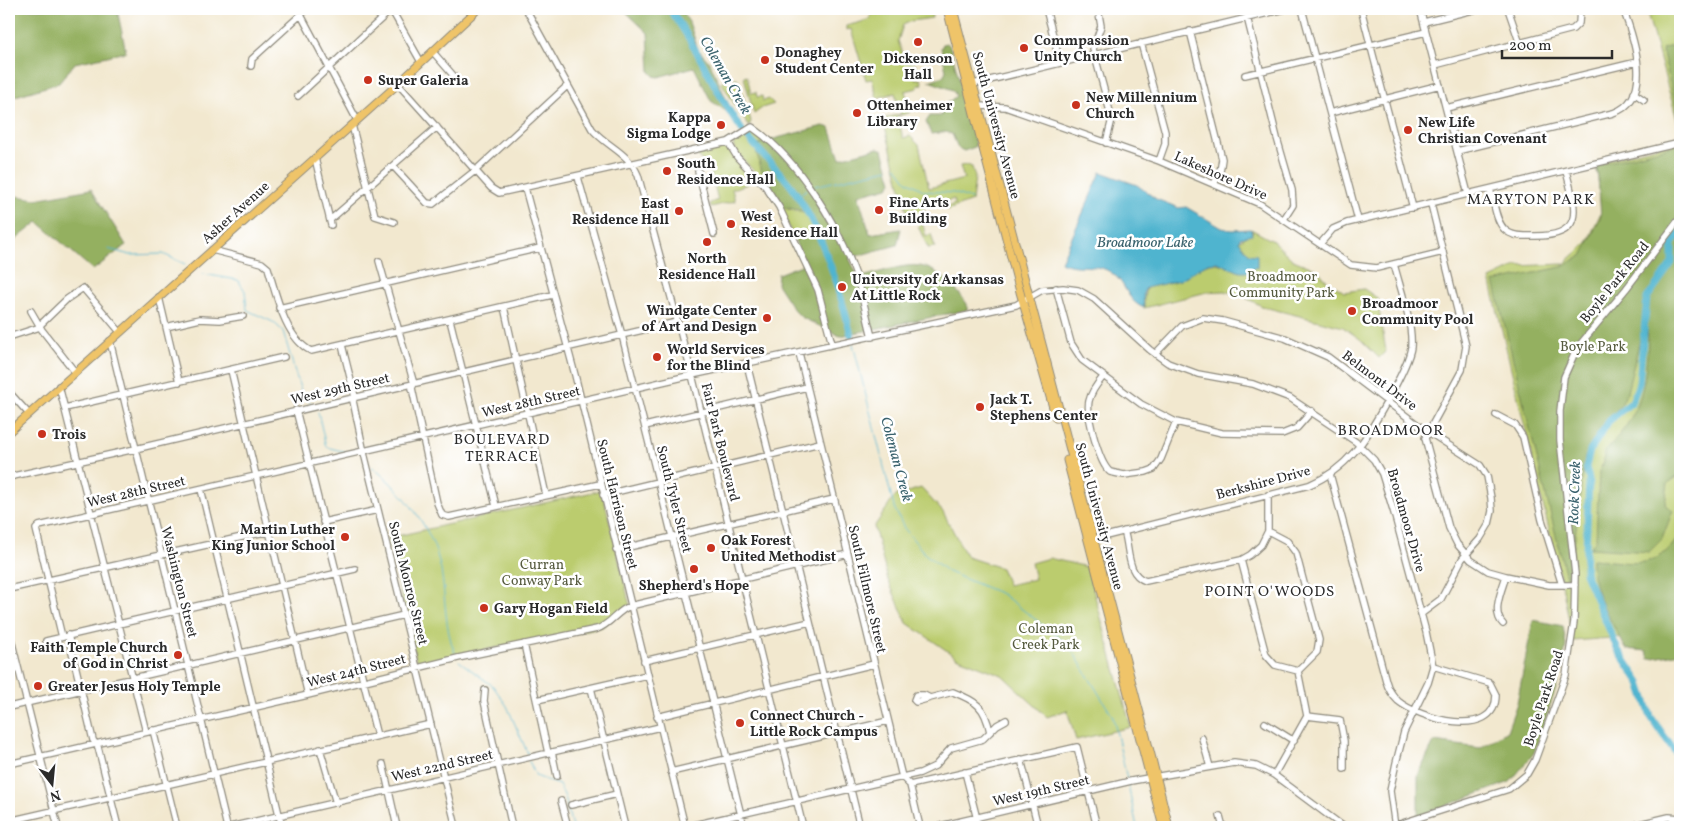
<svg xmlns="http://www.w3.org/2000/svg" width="1689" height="836" viewBox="0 0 1689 836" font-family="Vollkorn,serif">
	<rect width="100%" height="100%" fill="#fff"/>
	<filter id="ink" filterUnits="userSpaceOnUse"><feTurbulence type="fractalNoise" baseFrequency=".02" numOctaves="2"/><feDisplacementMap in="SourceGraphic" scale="10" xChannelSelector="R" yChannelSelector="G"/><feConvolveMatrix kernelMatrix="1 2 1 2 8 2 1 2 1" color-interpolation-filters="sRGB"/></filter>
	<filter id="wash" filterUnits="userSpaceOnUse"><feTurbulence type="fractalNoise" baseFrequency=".0096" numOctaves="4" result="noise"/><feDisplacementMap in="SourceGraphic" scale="20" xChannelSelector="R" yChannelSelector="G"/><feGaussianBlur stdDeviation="1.12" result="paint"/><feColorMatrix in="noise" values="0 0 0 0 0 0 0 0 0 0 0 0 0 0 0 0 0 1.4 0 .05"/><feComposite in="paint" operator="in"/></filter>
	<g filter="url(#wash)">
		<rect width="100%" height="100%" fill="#f2e8cf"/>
		<path fill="#bbcc6e" stroke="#737c4c" d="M869,9h62l1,9 -21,3 -8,4 -5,16 8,21 9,2 2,8 -3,1 2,6h5l2,5 -5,1v3l-13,3 6,21 -13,4v3l-4,1 1,3 4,-1 4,16 7,-2 9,9 10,43 35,-9 -4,-13 7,-1 5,2 3,10 -3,24 -24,9 -1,-3 8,-3 -1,-5 -14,5 -2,-3 -15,5 3,9 -7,1 1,4 -5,-1 -5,4 -27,-104 18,-5 -6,-21 -18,5 -5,-19 -6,1 -15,-51 -5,1v-4l23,-6 2,-3z
			M1646,9h34v122z
			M747,76l4,17 5,-1 1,5 5,-1 1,5 6,-2 5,5 -12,4 -8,6 -10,-37z
			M737,78l14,43 -2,6 -28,-45z
			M753,130l13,11v43l-30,-32 -3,-7 2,-3z
			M1680,140v484l-6,9 -101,8 -11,-56 -72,-306 27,-13 47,-2 23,-21 15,-33 -6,-47z
			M725,146h3l26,32 -6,6 -16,5 3,12 -24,6 -1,-4 8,-3 -7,-26 -14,-20z
			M780,207l27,7 7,10 -1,7 -18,10z
			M922,222l4,14 5,-2 4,13 -7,1 -10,-22z
			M1251,229l22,12 20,19 25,10 7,9 19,13 20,-3 13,9 9,53 -7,7 -19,-19 -17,-12 -79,-20 -24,-12 -16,-4 -17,1 -63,16c-2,-35 14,-21 35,-28 5,-2 9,-7 13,-9 20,-13 28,-8 48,1l15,-7 -16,-24 14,-9z
			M921,488l22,24 24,45 34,11 7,17 27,-6 -4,-16 18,-5 38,9 44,160 -55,13 -9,-30 -20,7 -45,-42 -46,-18 -49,-34 -19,-43 -14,-53 21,-31z
			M602,490l28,116 -28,21 -185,36 -29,-125z"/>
		<path fill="#94b061" stroke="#606e46" d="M9,9h108l9,43 -51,11 -16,20 -50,15z
			M623,9h57l9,13 9,27 12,14 21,47 -5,1 -15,-10 -17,-34 -36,10 -4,-1 -4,-4 -2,-39z
			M947,43l3,3 26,94 -1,7 -11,4 -6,-3 -6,-14 -7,-2 -14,2 -5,-12 4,-6h11l4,-11 11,-9 -3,-6 -24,-9 14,-5 3,-5 -5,-23 2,-4z
			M1680,43v82l-18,-76z
			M823,126l7,2 10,30 38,-10 5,2 9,32 -4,5 -30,8 12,39 31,-5 -4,16 -48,13 10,20c16,-4 45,-15 61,-12 19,3 37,23 47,38v6l-127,26 -39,-19 -7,-7 -17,-26 1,-10 26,-10 -9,-23 18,-10c7,-20 -20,-22 -33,-24l-16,-27 -8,-30 3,-6 7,-3z
			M1680,144v247l-2,39 2,45 -12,8 -3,22 8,5 -11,29 -13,13 -59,-4 6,-8 3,-69 5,-9v-10c27,-28 38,-47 42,-87 1,-12 3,-24 1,-35l-7,10 -13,52 -6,13 -19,22 -17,30 -15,119 -4,1 -72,-295 67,-15 21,-11 19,-40 -4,-51z
			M91,189l35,56 -33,25 -55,-48 -29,23v-50l27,4z
			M1680,534v119l-31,6 -2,-8 -21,-2c-14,-27 -36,-59 -34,-90 39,3 65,14 88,-25z
			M1533,620l30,6 3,19 -5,28 -27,80 -24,29 -92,34v-41l16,-33 46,6 27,-17 10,-28z"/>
		<path fill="#50b4cf" stroke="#3e707d" d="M1101,172l36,13 19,14 23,9 7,-1 36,21 10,2 19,-1 1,6 -12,3 -1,3 10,13 8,1v13l-3,-1 -4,5h-10l-23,-10 -9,1 -28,17 -34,8 -3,5 1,15c-18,-7 -17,-24 -31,-34 -16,-13 -34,-3 -52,-12z"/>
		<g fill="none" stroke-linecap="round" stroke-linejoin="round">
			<path stroke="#50b4cf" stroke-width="1" d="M896,166l11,15 18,10 29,2 17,6
				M815,186l73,-17
				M797,196l10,-7
				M108,249l22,6 33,-1 22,10
				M203,274l35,6 7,11 2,19 26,12 10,9 15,51 3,9 10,12
				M853,344l41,163 10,21 21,26 23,18 54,22 67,51 44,72 14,62
				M318,412l8,35 20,5
				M371,466c33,26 62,62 70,104 5,28 3,57 14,83
				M459,661l34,25 14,20 21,48
				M529,761l7,15 23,9 6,12 7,30
				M1128,785l9,42"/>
			<path stroke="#50b4cf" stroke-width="7" d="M669,9c29,37 45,83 73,121
				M746,135c15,19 34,35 48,55 28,42 45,96 57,145
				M1680,232l-8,12v19l-25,35 -8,85 -7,19 -23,19 -19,30 -4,16 3,12 -4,94 33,77 22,33 11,34 29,42"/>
		</g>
	</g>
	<g filter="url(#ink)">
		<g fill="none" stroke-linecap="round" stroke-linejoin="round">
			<g stroke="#8e8a7d" stroke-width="8">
				<path id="minor" d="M391,9l30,53
					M526,9l66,120c14,17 37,24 46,46l54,200 111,452
					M1046,9l14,53
					M1098,9l3,17 -8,23 19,70 -6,24
					M1302,9l56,211
					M1361,9l52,199
					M1420,9l48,185
					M1508,9l12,35
					M301,15l56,105
					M1247,17l30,121 15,52 1,15 -9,14
					M1424,22l53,-13
					M1190,31l32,128 -2,13 -6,12
					M1141,43l24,89v12l-6,17
					M433,52l26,30
					M1435,65l138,-36 6,-6 1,-14
					M251,66l1,-7 55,-50
					M1245,75l181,-43
					M398,84l93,104 8,5 229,-51 24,-15 4,3c41,29 81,93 98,140 8,21 12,44 18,67
					M969,85l316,-76
					M1634,93l10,7
					M298,96l94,-87
					M979,106l26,1 154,54 101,43 91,61 26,3 66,-16
					M1446,108l191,-46
					M1330,113l110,-28
					M352,125l23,91 19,6
					M728,142l9,15 28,29 14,21 39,83 14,54
					M1457,151l156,-38c42,-14 21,-75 10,-104
					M315,158l16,67
					M393,166l34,37 6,1 43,-34 91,-84
					M698,171l16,63
					M578,177l44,158 122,492
					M525,188l50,187 110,452
					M1490,189c4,12 5,30 14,40 8,8 19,7 29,7 53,1 43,-27 33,-65
					M1431,204l35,142 -4,24 -37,68 24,90 8,16 14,16 17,11 18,5 43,9h26
					M330,220l107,-93
					M1320,244l13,-15 14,-6 333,-80
					M212,250l50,13 6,5c8,26 17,70 43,83l241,-56
					M379,261l35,123 -2,4 25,115 5,12 7,2 151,-33
					M1056,288l15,55 11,17 59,44 35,18 46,11 60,1 15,-6 15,-17
					M159,297l20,85
					M504,307l42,188
					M279,308l261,-60
					M31,311l11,19 33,42
					M450,320l46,186
					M166,327l34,-8 20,1 23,-4
					M9,337l28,-9 30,-29 16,-11 37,44
					M110,341l117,486
					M342,345l13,52 -2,4 12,56 91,370
					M799,353l103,424 8,8 10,42
					M1155,354l27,-28 21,-8 20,3 62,17 43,19 94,71 58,37 7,11 4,22 1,13 -3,13 -9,15 -18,20 -21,40 -20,15
					M747,364l113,463
					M231,370l77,325
					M1103,377c-6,7 -12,15 -14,24 -3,14 10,62 21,71l14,3 22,-3 8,-3 7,-10 15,-37
					M59,386l87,346
					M9,392l20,22
					M65,408l219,-51
					M296,410l81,326
					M1496,415l19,10 8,12 19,83 20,65
					M645,426l162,-39
					M1330,474l56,207c2,8 6,14 12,20 20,17 98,40 98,-6l-6,-12 -57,-17
					M9,477l126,-28 542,-127
					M201,489l81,338
					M603,495l217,-52
					M323,522l55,-12
					M1124,531c6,17 2,44 22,50l95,-21 9,-5 11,-10 7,-14v-36
					M1268,531l19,10 9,12 23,87 -2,12 -19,19
					M1090,540l219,-55c17,-7 34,-20 46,-34 14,-15 54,-85 56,-104 2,-25 -11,-59 -17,-83
					M616,550l218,-51
					M1241,560l25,95 9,10 23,6
					M9,589l251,-56h9
					M1503,624c-12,-12 -1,-34 3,-48
					M9,631l49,196
					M68,635l25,105 5,7 20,80
					M62,637l-26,-108 3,-3 653,-151 324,-70 26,-15 21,-2 15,2 16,9 56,51 18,13 30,11 55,10 37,14 66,44 18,18 8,14 12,39 32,119 7,34 -5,17 -24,49 -8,31 -6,28 5,36
					M46,641l309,-72
					M524,644l24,109
					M644,661l166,-39
					M591,688l34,139
					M485,690l-1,11 28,126
					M916,695h8l6,3 -14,4 -2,-2z
					M930,698l23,-6c23,9 32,14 37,40
					M537,700l110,-25
					M9,707l395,-92
					M1307,716l33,4 4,21v28
					M657,717l217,-53
					M1265,723l29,18
					M153,730l24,97
					M1202,738l8,29
					M320,749l16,54
					M552,752l5,24
					M1021,759l17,68
					M9,764l299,-69 150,-37 139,-29c14,-5 20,-18 33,-23l218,-52
					M383,764l14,63
					M671,772l217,-51
					M965,772l14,55
					M1274,775l33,-59 -9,-45
					M910,785l167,-38 20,80
					M561,801l7,26
					M571,805l46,-11
					M1220,816l3,11
					M9,821l422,-97
					M1631,826l38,-9 11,1
					M230,827l430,-100
					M685,827l235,-54 15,-7 16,-18 32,-9 14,-14 9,-5
					M936,827l195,-46 103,-18 22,3 18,9 70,52
					M1390,827l119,-38 18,-15 8,-14 31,-85 8,-53 1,-48 -15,-134v-29l4,-34 13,-29 49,-59 54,-71"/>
			</g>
			<g stroke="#8e8a7d" stroke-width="9">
				<path id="major" d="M947,9l73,283 36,126
					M953,9l198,746 18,72
					M9,432l389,-348 80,-75
					M1067,460l96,367"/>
			</g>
			<use href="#minor" stroke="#fff" stroke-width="5.5"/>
			<use href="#major" stroke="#efc469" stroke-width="7"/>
		</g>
	</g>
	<g fill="#c8321e" stroke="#fff" stroke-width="2">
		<circle cx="918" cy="42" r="5"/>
		<circle cx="1024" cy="48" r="5"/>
		<circle cx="765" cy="60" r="5"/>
		<circle cx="368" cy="80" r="5"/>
		<circle cx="1076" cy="105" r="5"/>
		<circle cx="857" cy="113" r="5"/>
		<circle cx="721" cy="125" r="5"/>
		<circle cx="1408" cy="130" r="5"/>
		<circle cx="667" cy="171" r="5"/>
		<circle cx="879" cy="210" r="5"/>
		<circle cx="679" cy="211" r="5"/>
		<circle cx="731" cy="224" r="5"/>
		<circle cx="707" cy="242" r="5"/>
		<circle cx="842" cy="287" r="5"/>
		<circle cx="1352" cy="311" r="5"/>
		<circle cx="767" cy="318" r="5"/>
		<circle cx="657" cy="357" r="5"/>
		<circle cx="980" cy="407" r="5"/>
		<circle cx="42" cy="434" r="5"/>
		<circle cx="345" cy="537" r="5"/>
		<circle cx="711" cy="548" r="5"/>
		<circle cx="694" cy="569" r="5"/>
		<circle cx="484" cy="608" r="5"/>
		<circle cx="178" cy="655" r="5"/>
		<circle cx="38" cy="686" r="5"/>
		<circle cx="740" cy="723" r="5"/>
	</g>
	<g text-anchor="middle" stroke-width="5" stroke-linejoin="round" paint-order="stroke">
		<g font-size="14" font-weight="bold" fill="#2b2b2b" stroke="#fff" text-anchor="start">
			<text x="1034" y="45">Commpassion<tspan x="1034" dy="16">Unity Church</tspan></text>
			<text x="775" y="57">Donaghey<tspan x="775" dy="16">Student Center</tspan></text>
			<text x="918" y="63" text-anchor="middle">Dickenson<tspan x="918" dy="16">Hall</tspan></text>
			<text x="378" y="85">Super Galeria</text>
			<text x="1086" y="102">New Millennium<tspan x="1086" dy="16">Church</tspan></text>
			<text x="867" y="110">Ottenheimer<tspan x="867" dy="16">Library</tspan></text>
			<text x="711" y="122" text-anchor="end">Kappa<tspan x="711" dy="16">Sigma Lodge</tspan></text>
			<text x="1418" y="127">New Life<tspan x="1418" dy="16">Christian Covenant</tspan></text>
			<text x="677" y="168">South<tspan x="677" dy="16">Residence Hall</tspan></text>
			<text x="889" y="207">Fine Arts<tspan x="889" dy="16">Building</tspan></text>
			<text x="669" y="208" text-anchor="end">East<tspan x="669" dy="16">Residence Hall</tspan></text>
			<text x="741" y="221">West<tspan x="741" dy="16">Residence Hall</tspan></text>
			<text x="707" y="263" text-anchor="middle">North<tspan x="707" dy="16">Residence Hall</tspan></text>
			<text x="852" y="284">University of Arkansas<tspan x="852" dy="16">At Little Rock</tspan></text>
			<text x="1362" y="308">Broadmoor<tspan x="1362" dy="16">Community Pool</tspan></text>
			<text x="757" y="315" text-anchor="end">Windgate Center<tspan x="757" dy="16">of Art and Design</tspan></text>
			<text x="667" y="354">World Services<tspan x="667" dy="16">for the Blind</tspan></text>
			<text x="990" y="404">Jack T.<tspan x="990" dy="16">Stephens Center</tspan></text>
			<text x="52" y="439">Trois</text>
			<text x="335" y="534" text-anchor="end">Martin Luther<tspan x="335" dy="16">King Junior School</tspan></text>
			<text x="721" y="545">Oak Forest<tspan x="721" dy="16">United Methodist</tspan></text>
			<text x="694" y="590" text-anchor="middle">Shepherd's Hope</text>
			<text x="494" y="613">Gary Hogan Field</text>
			<text x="168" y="652" text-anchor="end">Faith Temple Church<tspan x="168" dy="16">of God in Christ</tspan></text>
			<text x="48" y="691">Greater Jesus Holy Temple</text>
			<text x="750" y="720">Connect Church -<tspan x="750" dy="16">Little Rock Campus</tspan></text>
		</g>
		<g font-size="14" fill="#2b2b2b" stroke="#fff">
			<text transform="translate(997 125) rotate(75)" y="5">South University Avenue</text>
			<text transform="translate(1221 175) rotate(24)" y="5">Lakeshore Drive</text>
			<text transform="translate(235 212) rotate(-42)" y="5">Asher Avenue</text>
			<text transform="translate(1614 282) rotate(-51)" y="5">Boyle Park Road</text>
			<text transform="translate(1380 380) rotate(37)" y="5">Belmont Drive</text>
			<text transform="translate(340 388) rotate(-13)" y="5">West 29th Street</text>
			<text transform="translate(531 401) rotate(-13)" y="5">West 28th Street</text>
			<text transform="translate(721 442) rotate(76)" y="5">Fair Park Boulevard</text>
			<text transform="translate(1263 482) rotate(-15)" y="5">Berkshire Drive</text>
			<text transform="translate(136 491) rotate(-13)" y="5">West 28th Street</text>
			<text transform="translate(675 499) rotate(76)" y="5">South Tyler Street</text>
			<text transform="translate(618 504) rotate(76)" y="5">South Harrison Street</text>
			<text transform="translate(1100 516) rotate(75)" y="5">South University Avenue</text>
			<text transform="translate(1407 520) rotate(74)" y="5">Broadmoor Drive</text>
			<text transform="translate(180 582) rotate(76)" y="5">Washington Street</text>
			<text transform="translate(409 583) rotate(76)" y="5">South Monroe Street</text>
			<text transform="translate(868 589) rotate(77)" y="5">South Fillmore Street</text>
			<text transform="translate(356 670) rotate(-14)" y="5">West 24th Street</text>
			<text transform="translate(1543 698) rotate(-72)" y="5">Boyle Park Road</text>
			<text transform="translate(442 765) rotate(-13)" y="5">West 22nd Street</text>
			<text transform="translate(1041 790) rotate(-13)" y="5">West 19th Street</text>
		</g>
		<g font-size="14" fill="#565b3f" stroke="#fff">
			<text x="1282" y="281">Broadmoor<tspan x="1282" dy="16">Community Park</tspan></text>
			<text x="1593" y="351">Boyle Park</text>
			<text x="542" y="569">Curran<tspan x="542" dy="16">Conway Park</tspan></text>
			<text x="1046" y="633">Coleman<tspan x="1046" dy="16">Creek Park</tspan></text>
		</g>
		<g font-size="15" font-style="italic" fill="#3a626d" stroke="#fff">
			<text transform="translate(726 75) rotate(60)" y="5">Coleman Creek</text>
			<text x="1145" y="247">Broadmoor Lake</text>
			<text transform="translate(897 459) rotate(75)" y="5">Coleman Creek</text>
			<text transform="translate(1574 493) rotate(-88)" y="5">Rock Creek</text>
		</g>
		<g font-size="15" letter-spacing="1" fill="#2b2b2b" stroke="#fff">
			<text x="1531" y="204">MARYTON PARK</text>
			<text x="1391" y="435">BROADMOOR</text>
			<text x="502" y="444">BOULEVARD<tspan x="502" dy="17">TERRACE</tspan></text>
			<text x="1270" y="596">POINT O'WOODS</text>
		</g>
	</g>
	<rect width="1689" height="836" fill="none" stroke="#fff" stroke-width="30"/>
	<g transform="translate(52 784) rotate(164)" stroke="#ffffff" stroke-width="4" paint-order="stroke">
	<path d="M0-4L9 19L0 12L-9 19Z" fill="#2b2b2b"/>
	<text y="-8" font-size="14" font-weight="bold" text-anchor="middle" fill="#2b2b2b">N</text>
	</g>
	<path d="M1502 50v8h110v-8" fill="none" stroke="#2b2b2b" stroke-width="2.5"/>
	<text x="1509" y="50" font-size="15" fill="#2b2b2b" stroke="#ffffff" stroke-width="4" paint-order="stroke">200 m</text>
</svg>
